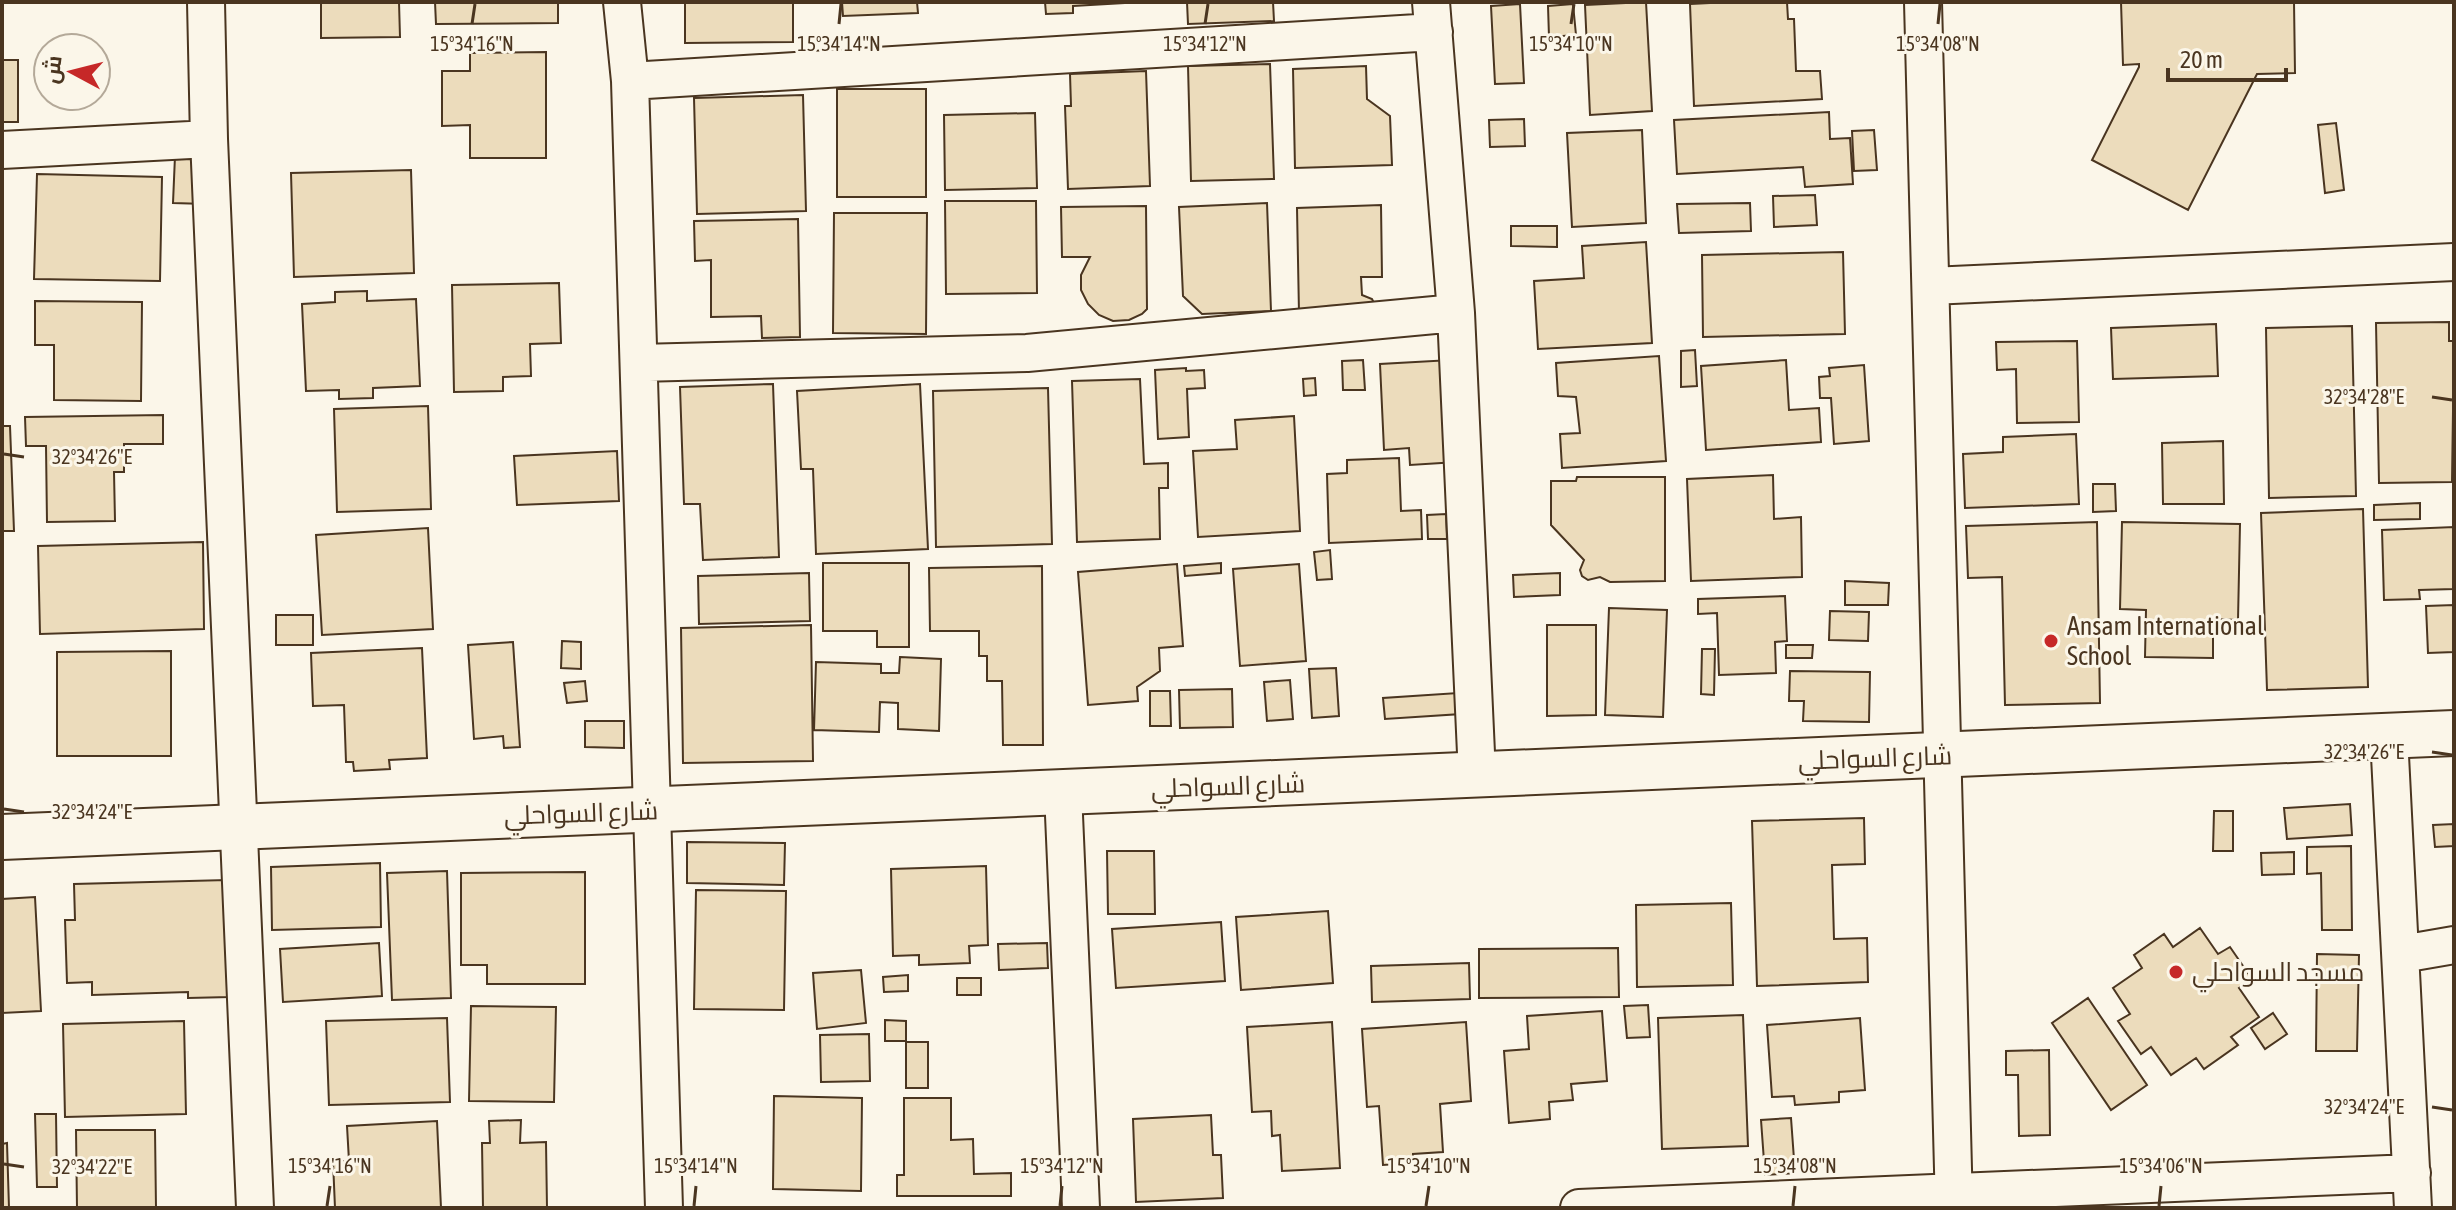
<svg xmlns="http://www.w3.org/2000/svg" width="2456" height="1210" viewBox="0 0 2456 1210" font-family="'Asap Condensed',Cairo,sans-serif">
	<rect width="100%" height="100%" fill="#fbf6e9"/>
	<path fill="#ecdcbc" stroke="#4a3520" stroke-width="2" d="M321,2h78l1,35 -79,1z
		M435,2h123v21l-122,1z
		M685,2h108v40l-108,1z
		M842,2h75l1,11 -75,3z
		M1045,2h79v1l-51,3v7l-27,1z
		M1187,2h86l1,19 -86,3z
		M1646,2l6,109 -62,4 -5,-110z
		M1730,2h57l1,17h6l2,52h24l2,28 -128,7 -4,-102z
		M2121,2h173l1,71 -38,1 -69,136 -96,-50 47,-93v-3l-16,1z
		M1520,4l4,79 -29,1 -4,-78z
		M1573,4l3,31 -27,2 -1,-31z
		M546,52v106h-76v-33l-28,1v-55h28v-18z
		M2,60h16v62h-16z
		M1270,64l4,115 -83,2 -3,-115z
		M1366,66l1,33 23,17 2,49 -97,3 -2,-99z
		M1146,71l4,115 -82,3 -3,-83h6l-1,-32z
		M837,89h89v108h-89z
		M803,95l3,116 -109,3 -3,-116z
		M1829,112l1,27 20,-1 3,46 -48,3 -2,-20 -126,7 -3,-54z
		M1035,113l2,75 -92,2 -1,-75z
		M1524,119l1,27 -35,1 -1,-27z
		M2336,123l8,67 -19,3 -7,-68z
		M1642,130l4,93 -74,4 -5,-94z
		M1874,130l3,40 -23,1 -2,-40z
		M175,156l33,1 -2,47 -33,-1z
		M411,170l3,103 -120,4 -3,-104z
		M37,174l125,3 -2,104 -126,-2z
		M1815,195l2,30 -43,2 -1,-31z
		M945,201h91l1,92 -91,1z
		M1267,203l4,108 -69,3 -19,-18 -4,-89z
		M1750,203l1,28 -72,2 -2,-29z
		M1381,205l1,72h-21l1,18 10,4 3,6 -48,1v6l-28,1 -2,-105z
		M1146,206l1,103 -5,5 -13,6 -16,1 -14,-6 -11,-11 -7,-14v-15l9,-18h-28l-1,-50z
		M834,213h93l-1,121 -93,-1z
		M798,219l2,118 -38,1 -1,-22 -50,1v-57l-16,1 -1,-40z
		M1511,226h46v21l-46,-1z
		M1646,242l6,101 -114,6 -4,-68 50,-3 -2,-32z
		M1843,252l2,82 -142,3 -1,-82z
		M559,283l2,60 -31,1 1,32 -28,1v14l-49,1 -2,-107z
		M367,291v10l49,-2 4,87 -47,2v10l-34,1v-9l-33,1 -4,-87 33,-2v-10z
		M35,301l107,1 -1,99 -87,-1v-55h-19z
		M2449,322v19h5l-2,141 -73,1 -3,-160z
		M2216,324l2,52 -105,3 -2,-51z
		M2352,326l4,170 -87,2 -3,-170z
		M2077,341l2,81 -62,1 -1,-54 -19,1 -1,-28z
		M1695,350l2,36 -16,1v-36z
		M1659,356l7,105 -104,7 -2,-34 20,-1 -4,-36 -18,-1 -2,-33z
		M1363,360l2,30h-22l-1,-29z
		M1451,360l6,102 -47,3 -1,-17 -25,2 -4,-86z
		M1786,360l3,50 30,-2 2,34 -115,8 -5,-84z
		M1864,365l5,76 -35,3 -3,-46h-11l-1,-21 11,-1 -1,-8z
		M1186,368v3l18,-1 1,18 -18,1 2,48 -31,2 -3,-69z
		M1315,378l1,17 -12,1 -1,-17z
		M1140,379l4,85 24,-1v25h-9l1,51 -83,3 -5,-161z
		M773,384l6,173 -76,3 -3,-56h-16l-4,-117z
		M920,384l8,165 -112,5 -3,-85h-12l-4,-78z
		M1048,388l4,156 -116,3 -3,-156z
		M428,406l3,103 -94,3 -3,-103z
		M163,415v29h-39v28h-10l1,49 -68,1 -1,-76h-20l-1,-29z
		M1294,416l6,115 -102,6 -5,-86 44,-2 -2,-29z
		M2,426h8l4,105h-12z
		M2076,434l3,70 -114,4 -2,-54 40,-2v-15z
		M2223,441l1,63h-61l-1,-61z
		M617,451l2,50 -102,4 -3,-49z
		M1399,458l2,53 20,-1 1,29 -93,4 -2,-69 20,-1v-13z
		M1773,475l1,44 27,-2 1,60 -111,4 -4,-102z
		M1577,477h88v104l-55,1 -10,-5 -12,3 -6,-4 -2,-6 4,-10 -33,-35v-44h25z
		M2093,484h22l1,27 -23,1z
		M2420,503v16l-46,1v-15z
		M2363,509l5,178 -101,3 -6,-177z
		M1446,514l1,25h-19l-1,-24z
		M2097,522l3,181 -95,2 -3,-128 -34,1 -2,-52z
		M2122,522l118,2 -2,96 -25,-1v39l-68,-1 1,-47 -26,-1z
		M2454,527v62l-35,1 1,9 -36,1 -2,-70z
		M428,528l5,101 -111,6 -6,-100z
		M203,542l1,87 -164,5 -2,-88z
		M1330,550l2,29 -15,1 -3,-28z
		M823,563h86v84h-32v-16h-54z
		M1221,563v10l-36,3 -1,-10z
		M1177,564l6,82 -24,2 1,23 -23,16 1,14 -50,4 -10,-133z
		M1299,564l7,97 -66,5 -7,-97z
		M1042,566l1,179h-40l-1,-64h-15v-25h-8v-25h-49l-1,-63z
		M809,573l1,48 -111,3 -1,-48z
		M1560,573v22l-46,2 -1,-22z
		M1845,581l44,2 -1,22h-43z
		M1785,596l2,45 -12,1 1,31 -57,2 -2,-62 -19,1v-15z
		M2454,605v47l-26,1 -2,-47z
		M1609,608l58,2 -4,107 -58,-2z
		M1830,611l39,1 -1,29 -39,-1z
		M276,615h37v30h-37z
		M811,625l2,136 -130,2 -2,-135z
		M1547,625h49v90l-49,1z
		M562,641l19,1v27l-20,-1z
		M513,642l7,105 -16,1 -1,-12 -29,3 -6,-94z
		M1786,645h27l-1,13h-26z
		M422,648l5,110 -38,2 1,9 -36,2 -1,-9h-7l-2,-57 -31,1 -2,-53z
		M1702,649h13l-1,46 -13,-1z
		M171,651v105h-114v-104z
		M900,657l41,2 -2,72 -41,-2v-26l-18,-1 -1,30 -65,-2 2,-68 65,2v9h18z
		M1336,668l3,48 -27,2 -3,-49z
		M1790,671l80,1 -1,50 -66,-1 1,-20h-15z
		M1290,680l3,39 -26,2 -3,-39z
		M585,681l2,20 -20,2 -3,-20z
		M1232,689l1,38 -53,1 -1,-38z
		M1150,691h20l1,35h-21z
		M1458,693l3,21 -76,5 -2,-21z
		M585,721h39v27l-39,-1z
		M2350,804l2,31 -65,4 -3,-31z
		M2214,811h19v40h-20z
		M1864,818l1,46 -33,1 2,74 33,-1 1,44 -111,4 -5,-165z
		M2454,824v22l-19,1 -2,-22z
		M687,842l98,1 -1,42 -97,-2z
		M2351,846l1,84h-30l-1,-57 -14,1v-27z
		M1107,851h47l1,63h-47z
		M2294,852v22l-32,1 -1,-22z
		M380,863l1,64 -109,3 -1,-63z
		M986,866l2,79 -19,1 1,17 -51,2v-10l-26,1 -2,-87z
		M447,871l4,127 -59,2 -5,-127z
		M585,872v112h-98v-19h-26v-92z
		M227,880l3,117 -42,1v-6l-96,3v-13l-25,1 -2,-63h10l-1,-36z
		M696,890l90,1 -2,119 -90,-1z
		M35,897l6,114 -39,2v-114z
		M1731,903l2,82 -96,2 -1,-82z
		M1328,911l5,72 -92,7 -5,-73z
		M1221,922l4,59 -109,7 -4,-59z
		M2200,928l18,26 12,-7 22,32 -13,9 20,29 -28,20 7,8 -34,24 -8,-11 -25,17 -20,-28 -10,7 -23,-33 12,-7 -17,-26 29,-20 -8,-13 30,-21 9,13z
		M379,943l3,53 -99,6 -3,-53z
		M1047,943l1,25 -49,2 -1,-26z
		M1618,948l1,49 -140,1v-49z
		M2317,954l42,1 -2,96h-41z
		M1469,963l1,36 -98,3 -1,-36z
		M861,970l5,53 -49,6 -4,-56z
		M908,975v16l-24,1 -1,-15z
		M957,978h24v17h-24z
		M2088,998l59,87 -36,25 -59,-87z
		M1648,1005l2,32 -23,1 -3,-32z
		M471,1006l85,1 -2,95 -85,-1z
		M1602,1011l5,70 -36,3 2,16 -24,2 1,17 -41,4 -5,-72 25,-2 -2,-33z
		M2273,1013l14,21 -22,15 -14,-21z
		M1743,1015l5,131 -86,3 -4,-131z
		M447,1018l3,84 -121,3 -3,-84z
		M1860,1018l5,72 -26,2v10l-44,3 -1,-9 -22,1 -5,-72z
		M885,1020l21,1v20h-21z
		M184,1021l2,93 -121,3 -2,-93z
		M1332,1022l8,146 -58,3 -2,-36 -8,1 -1,-25 -19,1 -5,-85z
		M1466,1022l5,79 -31,3 3,48 -30,2v9l-30,2 -4,-59 -12,1 -5,-78z
		M869,1034l1,47 -49,1 -1,-47z
		M906,1042h22v46h-22z
		M2049,1050l1,85 -31,1 -1,-61h-12v-24z
		M774,1096l88,2 -1,93 -88,-2z
		M904,1098h47v42l22,-1 1,35 37,-1v23h-114v-21h7z
		M35,1114h21l1,73h-20z
		M1211,1115l2,40h8l2,43 -87,4 -3,-83z
		M1791,1118l4,55 -30,2 -4,-55z
		M521,1120l-1,23 26,-1 1,66h-64l-1,-65h8l-1,-22z
		M437,1121l4,87h-106l-2,-47h16l-2,-35z
		M76,1130h79l1,78h-79z
		M7,1143l2,65h-7v-64z"/>
	<g fill="none" stroke-linecap="round" stroke-linejoin="round">
		<g stroke="#4a3520" stroke-width="40">
			<path id="street" d="M206,2l3,137 46,1069
				M622,2l8,79 34,1127
				M1431,2l25,311 21,462
				M1923,2l31,1206
				M630,81l804,-49
				M2,150l207,-11
				M1931,286l523,-24
				M639,363l388,-10 429,-40
				M2389,736l24,472
				M1063,792l18,416
				M2402,954l52,-9
				M1579,1208l833,-35"/>
		</g>
		<g stroke="#4a3520" stroke-width="48">
			<path id="secondary" d="M2,837l2452,-104"/>
		</g>
		<use href="#street" stroke="#fbf6e9" stroke-width="36"/>
		<use href="#secondary" stroke="#fbf6e9" stroke-width="44"/>
	</g>
	<path fill="none" stroke="#4a3520" stroke-width="3" d="M472,24l3,-20M839,24l2,-20M1205,24l3,-20M1571,24l3,-20M1938,24l2,-20M2432,397l20,3M4,454l20,3M2432,752l20,3M4,809l20,3M2432,1107l20,3M4,1164l20,3M327,1206l3,-20M694,1206l2,-20M1060,1206l2,-20M1426,1206l3,-20M1793,1206l2,-20M2159,1206l2,-20"/>
	<g fill="#c62828" stroke="#fbf6e9" stroke-width="3">
		<circle cx="2051" cy="641" r="8"/>
		<circle cx="2176" cy="972" r="8"/>
	</g>
	<g text-anchor="middle" stroke-width="6" stroke-linejoin="round" paint-order="stroke">
		<g font-size="26" fill="#4a3520" stroke="#fbf6e9" text-anchor="start">
			<text x="2067" y="635">Ansam International<tspan x="2067" dy="30">School</tspan></text>
			<text x="2192" y="981">مسجد السواحلي</text>
		</g>
		<g font-size="26" fill="#4a3520" stroke="#fbf6e9">
			<text transform="translate(1875 758) rotate(-2)" y="9">شارع السواحلي</text>
			<text transform="translate(1228 786) rotate(-2)" y="9">شارع السواحلي</text>
			<text transform="translate(581 813) rotate(-2)" y="9">شارع السواحلي</text>
		</g>
	</g>
	<g font-size="20" text-anchor="middle" fill="#4a3520" stroke="#fbf6e9" stroke-width="6" stroke-linejoin="round" paint-order="stroke">
		<text x="1571" y="51">15°34'10"N</text>
		<text x="472" y="51">15°34'16"N</text>
		<text x="839" y="51">15°34'14"N</text>
		<text x="1205" y="51">15°34'12"N</text>
		<text x="1938" y="51">15°34'08"N</text>
		<text x="2364" y="404">32°34'28"E</text>
		<text x="92" y="464">32°34'26"E</text>
		<text x="2364" y="759">32°34'26"E</text>
		<text x="92" y="819">32°34'24"E</text>
		<text x="2364" y="1114">32°34'24"E</text>
		<text x="330" y="1173">15°34'16"N</text>
		<text x="696" y="1173">15°34'14"N</text>
		<text x="1062" y="1173">15°34'12"N</text>
		<text x="1429" y="1173">15°34'10"N</text>
		<text x="1795" y="1173">15°34'08"N</text>
		<text x="2161" y="1173">15°34'06"N</text>
		<text x="92" y="1174">32°34'22"E</text>
	</g>
	<rect width="2456" height="1210" fill="none" stroke="#4a3520" stroke-width="8"/>
	<g transform="translate(72 72) rotate(277)"><circle r="38" fill="#fbf6e9" stroke="#b4a999" stroke-width="2"/>
	<path d="M0-6L14 30L0 20L-14 30Z" fill="#c62828"/>
	<text y="-12" font-size="22" font-weight="bold" text-anchor="middle" fill="#4a3520">ش</text>
	</g>
	<path d="M2168 68v12h118v-12" fill="none" stroke="#4a3520" stroke-width="4"/>
	<text x="2180" y="68" font-size="24" fill="#4a3520" stroke="#fbf6e9" stroke-width="6" paint-order="stroke">20 m</text>
</svg>
